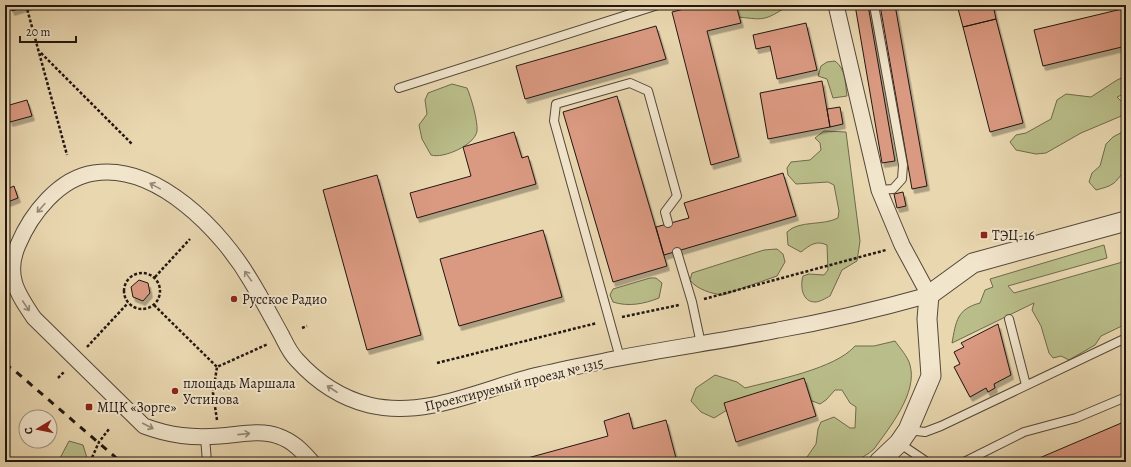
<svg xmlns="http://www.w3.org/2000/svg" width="1131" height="467" viewBox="0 0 1131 467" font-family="Alegreya,serif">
	<defs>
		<filter id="shadow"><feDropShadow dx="2.5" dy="4.5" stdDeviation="0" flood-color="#0004"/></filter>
	</defs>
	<rect width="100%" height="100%" fill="#e9d7b0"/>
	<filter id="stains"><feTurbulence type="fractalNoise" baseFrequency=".005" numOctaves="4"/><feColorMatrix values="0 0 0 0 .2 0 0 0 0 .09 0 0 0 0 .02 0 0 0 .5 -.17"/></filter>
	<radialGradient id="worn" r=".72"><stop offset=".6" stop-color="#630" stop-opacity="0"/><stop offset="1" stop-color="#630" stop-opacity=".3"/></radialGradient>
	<path fill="#b9bd89" stroke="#6e6a4d" d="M734,5h48l1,4c-20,13 -23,10 -45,8z
		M835,61c11,8 10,22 12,35l-14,2 -6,-19 -9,-3 3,-10 6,-4z
		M1126,76v17l-9,4 7,7 2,-1v11l-45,19 -35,20 -10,1 -20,-4 -6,-8 6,-7 10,-2 25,-14 6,-19 9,-6 25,3 26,-17z
		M452,84l15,4c4,9 11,33 10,43 -2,14 -34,28 -46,24l-9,-16 -3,-14 8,-11 -2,-14 3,-7z
		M1126,130v42c-6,2 -7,7 -12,11 -5,4 -11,5 -18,7l-7,-8 3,-9 8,-7 6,-22 7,-7z
		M824,131l22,1 14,109 -3,20 -15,9 -12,26c-4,2 -10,6 -15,6 -13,0 -15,-16 -12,-26l6,-2 15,1 4,-5 -1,-25c-11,-5 -17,0 -26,7l-13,-7 -1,-13c12,-12 36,-6 51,-14l1,-7 -5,-26 -6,-3 -32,2 -8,-9 -1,-7 4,-6 19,-2 11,-10 -1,-7 -5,-5z
		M1104,245l3,13 -99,28 6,7 112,-32v63l-25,12 -6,9 -26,15 -8,-4 -8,2 -4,-5 -8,-27 -9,-16 2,-7 -82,40c4,-22 5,-34 28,-40l5,-13 8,-3 -3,-8z
		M777,249l6,5 2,8 -8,14 -54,19c-11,-1 -27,-6 -33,-15l2,-7 72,-23z
		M650,278h6l6,5 -3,15c-15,6 -31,9 -46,4l-3,-7 3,-6z
		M895,341c5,7 13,16 15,24 8,28 -21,63 -36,84 -6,6 -12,7 -17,13h-48l-2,-5 9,-13 2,-15 3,-7 13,-5 16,11h5l1,-21 -6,-4 -8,-13h-7l-9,10 -6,4 -13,-5 -75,8 -18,11 -13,-6 -10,-11 5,-13 19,-13 22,7 8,6c30,-8 90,-19 110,-42h19z
		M69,441l14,4 4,13 -2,4h-27z"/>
	<path fill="#da9981" stroke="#221711" filter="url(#shadow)" d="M10,5h21l-19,6z
		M700,5h36l5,18 -34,8 32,126 -28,8 -39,-153z
		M855,5h13l27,156 -13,2z
		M880,5h15l32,181 -15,3z
		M957,5h36l3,14 -33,8z
		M1126,8v38l-83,20 -9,-36z
		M996,19l27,104 -33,9 -27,-105z
		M806,23l11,47 -40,9 -7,-33 -14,3 -3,-14z
		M656,26l10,33 -141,40 -9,-33z
		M822,81l8,46 -62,12 -8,-46z
		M617,96l50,170 -54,16 -50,-170z
		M27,100l5,16 -22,6 -4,-16z
		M840,107l3,17 -13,3 -3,-18z
		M514,132l8,26 6,-2 8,28 -119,34 -7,-25 61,-17 -8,-29z
		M783,173l13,43 -132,39 -8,-28 33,-9 -5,-15z
		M377,175l44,160 -54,15 -44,-160z
		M14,186l4,12 -13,5v-13z
		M903,192l3,14 -9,2 -3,-14z
		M543,230l19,67 -103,29 -19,-67z
		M139,280l9,3 2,10 -7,8 -10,-4 -2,-10z
		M998,324l13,51 -17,9 1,4 -7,4 -2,-4 -16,9 -16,-30 6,-3 -6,-12 10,-5 -3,-4z
		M804,378l12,38 -80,26 -12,-39z
		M629,413l4,16 33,-9 11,42h-164l95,-26 -4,-15z
		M1126,421v41h-96z"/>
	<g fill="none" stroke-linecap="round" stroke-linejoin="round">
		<g stroke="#544739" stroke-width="10">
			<path id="service" d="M874,5l29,160 -1,14 -9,10 -14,1
				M399,88l259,-83
				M5,247l8,9
				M677,252l15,50 9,42
				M1009,319l17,66
				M620,358l-66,-237 2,-17 74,-21 18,8 29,105 -12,16 3,11
				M908,430l17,2 16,-6 185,-88
				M205,437l2,25
				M899,443l28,19
				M964,462l60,-30 52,-14 50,-21"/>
		</g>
		<g stroke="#544739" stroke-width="17">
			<path id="minor" d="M312,462c-10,-11 -19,-21 -34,-26 -17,-7 -40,-1 -58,0 -28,2 -49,0 -76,-10l-110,-108c-17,-25 -29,-43 -16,-73 13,-31 41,-67 76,-72 63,-10 128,58 157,108 11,18 21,37 31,55 4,8 8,17 15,24 19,21 44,38 72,45 55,13 109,-14 161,-28 28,-7 56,-12 84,-18 55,-11 110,-18 164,-29 51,-9 101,-21 151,-35l-27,-50 -23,-55 -43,-185"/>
		</g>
		<g stroke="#544739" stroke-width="21">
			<path id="tertiary" d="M879,462l20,-19 9,-13 23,-54 -4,-57 2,-24 44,-32 153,-42"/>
		</g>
		<path stroke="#221711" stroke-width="2.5" stroke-dasharray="3 2" stroke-linecap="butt" d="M26,5l41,150
			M41,53l91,91
			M124 291a18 18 0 1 1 36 0a18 18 0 1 1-36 0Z
			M155,277l35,-38
			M704,299l182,-49
			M154,305l63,62
			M622,317l57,-12
			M5,327l3,2
			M302,328l5,-2
			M87,347l41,-44
			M437,363l160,-40
			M58,378l7,-7
			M217,420l-4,-27 4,-26 51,-23
			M90,462l9,-20 10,-13"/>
		<use href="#service" stroke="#f1e5cc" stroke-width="8"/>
		<use href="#minor" stroke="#f1e5cc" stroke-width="15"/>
		<use href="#tertiary" stroke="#f1e5cc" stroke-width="19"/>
		<path stroke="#221711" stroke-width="3" stroke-dasharray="7 7" stroke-linecap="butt" d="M5,364l9,6 107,92"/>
	</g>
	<defs><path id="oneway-shaft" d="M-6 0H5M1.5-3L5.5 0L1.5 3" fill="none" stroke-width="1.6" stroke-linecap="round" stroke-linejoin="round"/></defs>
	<g stroke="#948878">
		<use href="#oneway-shaft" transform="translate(155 186) rotate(-151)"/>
		<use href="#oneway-shaft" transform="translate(41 208) rotate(132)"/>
		<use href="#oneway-shaft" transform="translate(248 276) rotate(-125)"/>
		<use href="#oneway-shaft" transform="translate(26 306) rotate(56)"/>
		<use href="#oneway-shaft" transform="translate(332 389) rotate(-147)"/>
		<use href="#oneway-shaft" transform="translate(148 426) rotate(27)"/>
		<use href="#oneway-shaft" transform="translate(244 434) rotate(-6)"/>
	</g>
	<g fill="#8f2418" stroke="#f1e5cc" stroke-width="1.5">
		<rect x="980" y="231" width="8" height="8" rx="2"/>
		<circle cx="234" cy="299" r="4"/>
		<circle cx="175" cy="391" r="4"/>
		<rect x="85" y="403" width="8" height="8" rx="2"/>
	</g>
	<g text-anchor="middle" stroke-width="4" stroke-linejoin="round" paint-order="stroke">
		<g font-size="14" fill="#221711" stroke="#f1e5cc" text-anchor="start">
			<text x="992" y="240">ТЭЦ-16</text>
			<text x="242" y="304">Русское Радио</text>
			<text x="183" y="388">площадь Маршала<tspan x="183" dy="16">Устинова</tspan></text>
			<text x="97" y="412">МЦК «Зорге»</text>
		</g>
		<g font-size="14" fill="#221711" stroke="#f1e5cc">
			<text transform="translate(514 384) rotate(-14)" y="5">Проектируемый проезд № 1315</text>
		</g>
	</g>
	<rect width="1131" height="467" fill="none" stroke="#e9d7b0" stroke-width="20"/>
	<rect x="6" y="6" width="1119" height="455" fill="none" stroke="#221711" stroke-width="2"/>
	<rect x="10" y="10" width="1111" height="447" fill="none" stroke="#221711"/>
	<g transform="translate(38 429) rotate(260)"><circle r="19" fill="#f1e5cc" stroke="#9e9381"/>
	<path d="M0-3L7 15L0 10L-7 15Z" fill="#8f2418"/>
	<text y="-6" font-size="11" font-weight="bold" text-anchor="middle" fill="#221711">С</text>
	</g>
	<path d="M20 36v6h56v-6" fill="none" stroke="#221711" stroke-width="2"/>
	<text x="26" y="36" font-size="12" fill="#221711" stroke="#f1e5cc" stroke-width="3" paint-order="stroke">20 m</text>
	<rect width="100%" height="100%" filter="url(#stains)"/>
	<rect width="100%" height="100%" fill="url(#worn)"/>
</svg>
